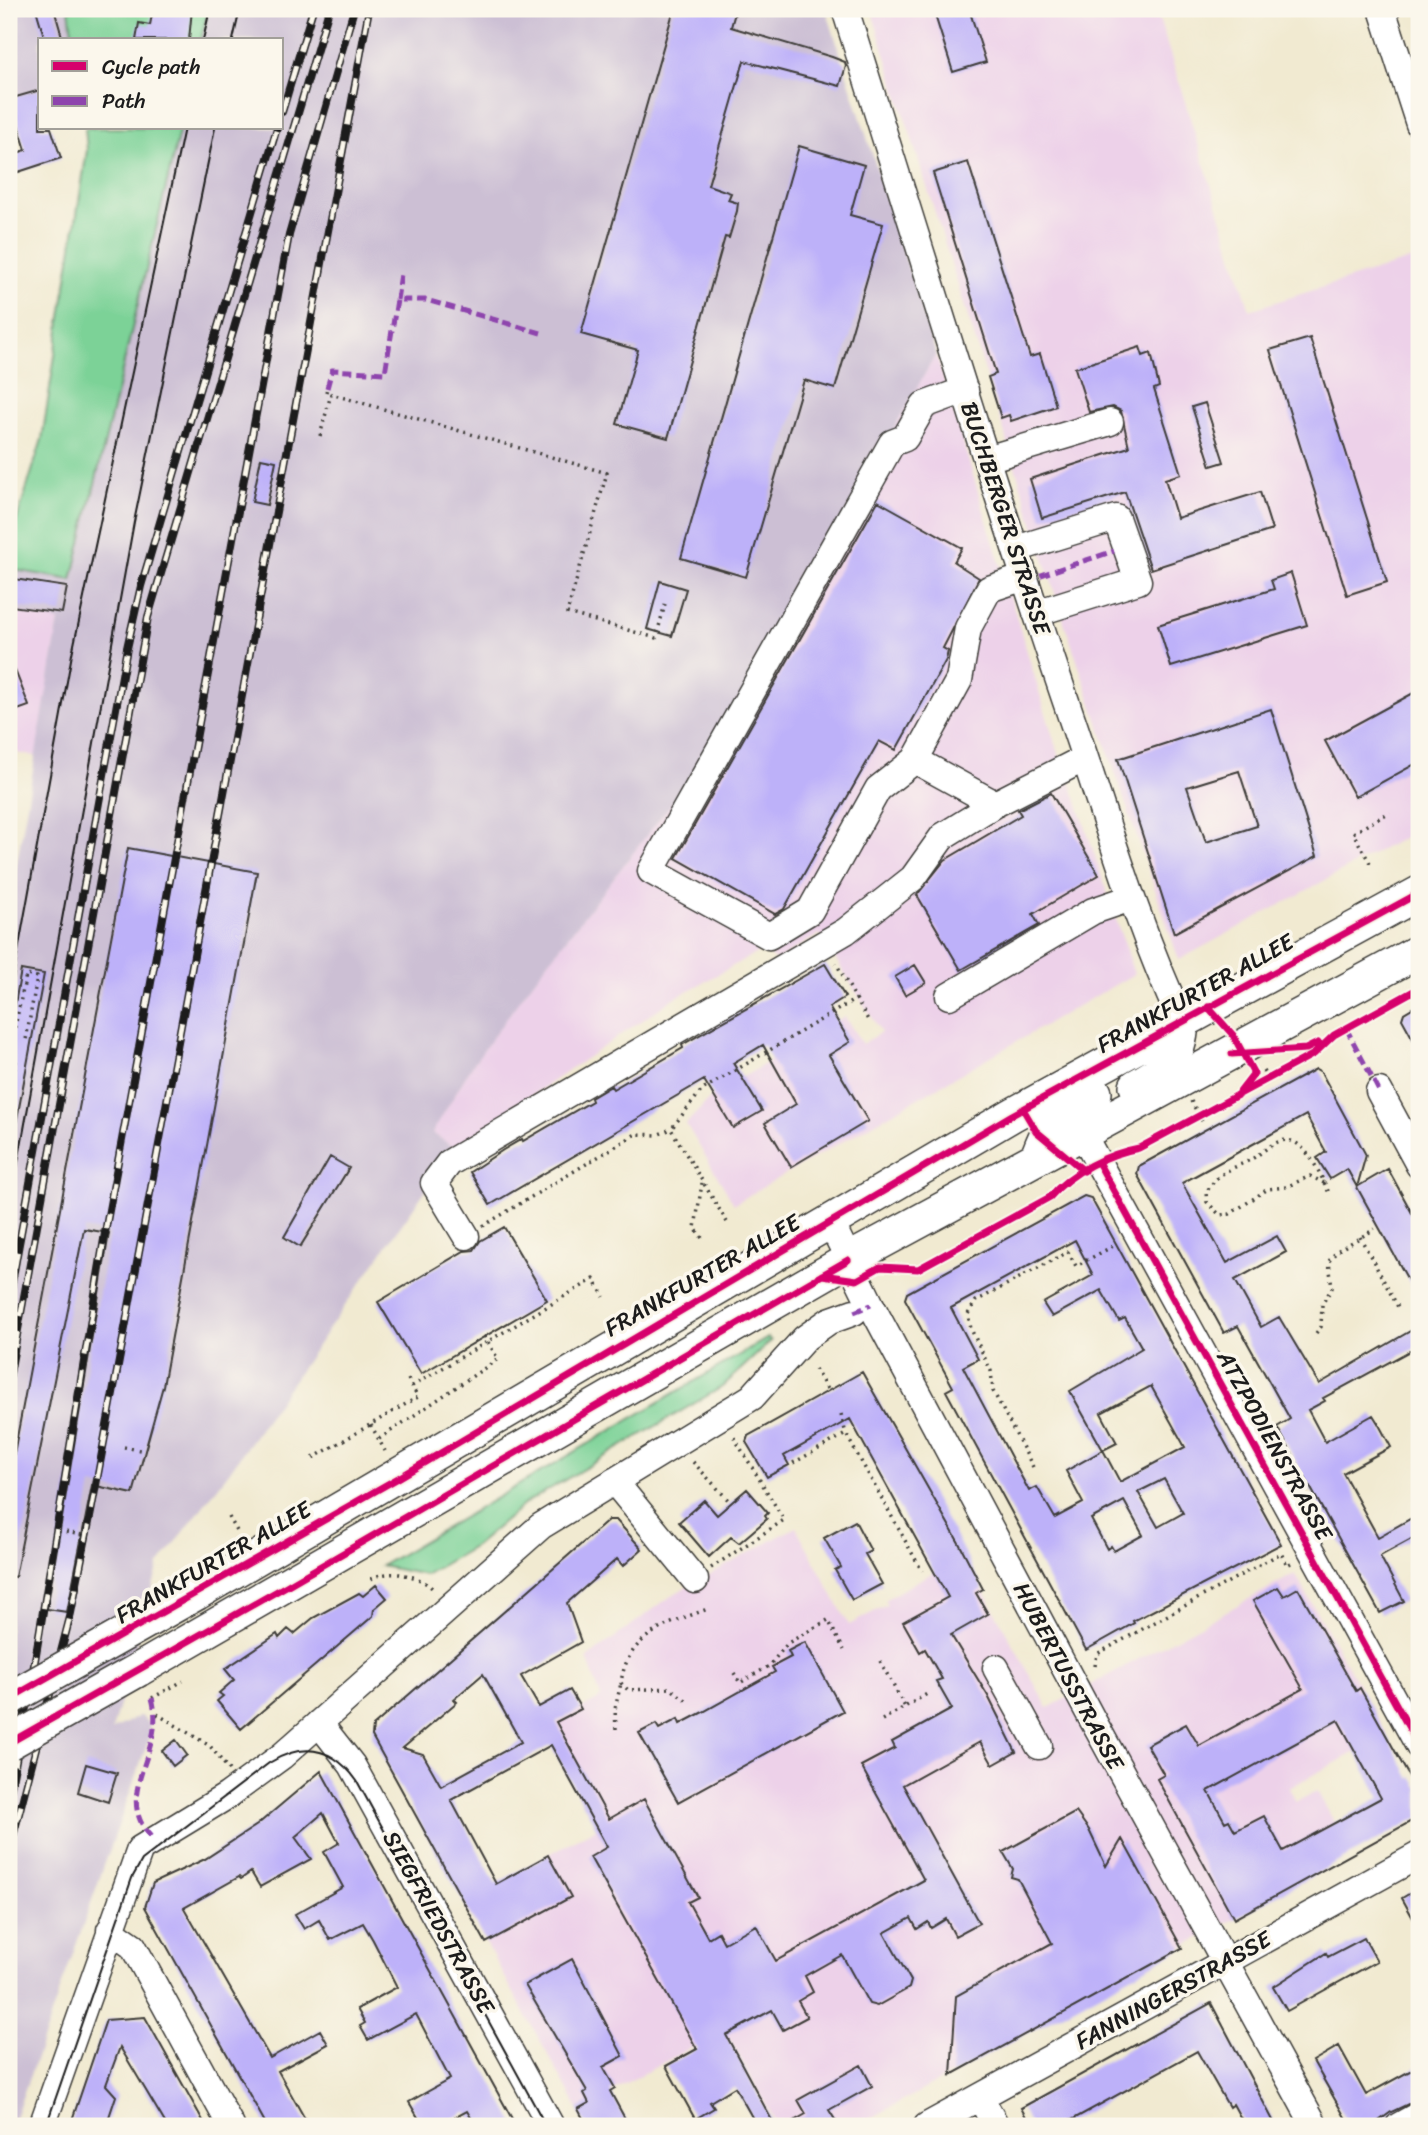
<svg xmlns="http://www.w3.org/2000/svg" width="1428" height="2135" viewBox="0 0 1428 2135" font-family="Sriracha,sans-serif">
	<rect width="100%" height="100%" fill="#fbf7ec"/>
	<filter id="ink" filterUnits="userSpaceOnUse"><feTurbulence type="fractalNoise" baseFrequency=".0143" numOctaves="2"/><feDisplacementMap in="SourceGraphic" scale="14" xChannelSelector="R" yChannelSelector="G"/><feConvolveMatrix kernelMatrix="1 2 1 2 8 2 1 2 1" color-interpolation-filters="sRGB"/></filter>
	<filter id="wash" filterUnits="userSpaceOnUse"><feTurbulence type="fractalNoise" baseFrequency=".00686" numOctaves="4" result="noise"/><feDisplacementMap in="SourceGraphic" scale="28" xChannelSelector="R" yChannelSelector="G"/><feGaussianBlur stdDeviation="1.57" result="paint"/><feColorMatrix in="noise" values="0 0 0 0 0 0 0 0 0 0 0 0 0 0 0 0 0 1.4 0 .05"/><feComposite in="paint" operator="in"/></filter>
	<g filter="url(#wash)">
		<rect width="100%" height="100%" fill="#f1ead1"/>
		<path fill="#edd1e9" d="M871,9h285l94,301 169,-53v572l-240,131 -115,-338z
			M936,354l122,399 11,24 65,197 -400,230 -48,-80 28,-30 131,-77 17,27 19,-12 -61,-98 -44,27 -14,-11 -89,49 -218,149 -23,-15 41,-69 62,-85 174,-224z
			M9,611l50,9 -23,136 -27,-4z
			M796,1527l53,98 38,-20 -3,-5 80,-45 84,153 247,-134 92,161 -98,53 7,14 21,-11 35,63 -495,272h-79l-48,-87 -13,7 -6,-9 -133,72 -115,-207 146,-81 -52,-98 44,-25 -14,-40 87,-64z"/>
		<path fill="#ccbfd4" d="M9,9h60l4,31h-33v65l-31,11z
			M208,9h618l110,345 -227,401 -174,224 -62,85 -41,69 23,15 -226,324 -70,93 -47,165 28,-14 9,7 1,13 -138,390h-3v-1218l50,-287 -50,-10v-42l63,11 108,-452h102v-88h-81z"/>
		<path fill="#7cd297" stroke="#4c775a" stroke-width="2" d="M69,9h139l-7,31h-128z
			M85,128h95l-108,452 -63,-11v-24l33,-106 45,-289z
			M768,1338l3,3 -49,46 -196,116 -51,43 -50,29 -44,-9z"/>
		<g id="blocks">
			<path fill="#bdb1f9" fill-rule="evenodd" d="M36,9h18l9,31h-18z
				M153,9h39l-3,31h-53l3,-17 11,2z
				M674,9h62l-5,18 101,30 13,5 1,4 -6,20 -96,-25 -36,124 23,8 -3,7 10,3 -1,8 -8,27 -4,-1 -57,201 -51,-14 21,-74 -57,-16z
				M933,9h36l17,53 -33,10z
				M40,90v38h11l10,30 -52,17v-19l17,-6 -12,-38 -5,2v-15z
				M799,146l65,19 -14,50 33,9 -48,165 -31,-9 -58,197 -65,-19z
				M968,162l62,195 10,-3 16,52 -45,15 -2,-6 -8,3 -13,-41 8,-3 -63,-201z
				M1310,338l77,244 -40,13 -77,-245z
				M1140,347l3,9 8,-3 8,34 -5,2 27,85 -16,5 12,39 83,-26 12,38 -121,39 -26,-77 -83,26 -12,-39 99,-32 -8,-36 -8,-4 -24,5 -14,-44z
				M1205,403l19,59 -13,4 -19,-59z
				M261,458l15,3 -9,44 -15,-3z
				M878,501l84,47 -8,14 25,16 -36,70 5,3 -2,9 -50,90 -17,-9 -95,168 -9,5 -99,-56z
				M1291,573l16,52 -136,42 -13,-42 116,-36 -3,-9z
				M14,579l53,8 -5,26 -51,-7z
				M660,581l26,8 -14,47 -25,-7z
				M9,655l20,51 -20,7z
				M1419,690v72l-64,35 -30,-56z
				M1271,709l46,147 -143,77 -56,-174zM1239,771l18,55 -51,16 -19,-55z
				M1051,793l48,82 -66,39 6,11 -78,45 -44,-75 28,-35 76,-45 -3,-5z
				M128,848l129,24 -94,514 -30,108 -41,-9 -25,127 -20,-3 62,-376 -25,-4 -69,348 -6,-1v-96z
				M825,964l20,33 -16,10 21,35 -21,13 39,66 -77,46 -26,-44 31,-19 -33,-59 -30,18 29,48 -29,17 -29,-48 -214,125 -20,-33 33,-22 19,-11 1,2 69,-40 -1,-3 20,-12 2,3 70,-41 -1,-3z
				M915,965l11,18 -21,12 -10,-18z
				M21,970l23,4 -28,150 -7,-1v-85z
				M1419,1004v46l-17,-31 2,-6z
				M1316,1069l5,3 45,83 -9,32 31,-18 31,57v74l-72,-131 -17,10 -13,-21 9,-6 -20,-37 -124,68 45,80 50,-27 9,16 -51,28 26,47 18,-10 40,67 100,-58v20l-96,52 2,3 -17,9 17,32 48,-27 5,8 13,24 -48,26 35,64 41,-23v21l-39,21 24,45 -24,12 -103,-186 13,-8 -52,-93 -14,7 -87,-159 2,-8z
				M330,1157l19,11 -49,79 -16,-10z
				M1084,1196l7,2 190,346 -148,77 1,2 -48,27 -140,-259 7,-4 -48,-88 2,-6zM1075,1240l18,35 -50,28 9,14 49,-27 18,31 6,-3 17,30 -72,43 33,59 -37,21 17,32 -28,15 -18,-31 -8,4 -66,-124 15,-8 -27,-51zM1151,1386l34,61 -65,35 -17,-32 14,-7 -16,-30zM1164,1479l19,34 -25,14 -20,-35zM1124,1501l19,34 -29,16 -3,-5 -4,3 -16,-30z
				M504,1227l43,73 -126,74 -43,-72 86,-51 10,-1 6,-9z
				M862,1372l97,171 24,46 -7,4 12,21 -37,21 37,61 28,56 -23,13 -13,-23 -77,43 76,138 -24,13 -9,-17 -15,9 -3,-6 -11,7 -6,-11 -27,15 27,48 -2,7 -32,18 -8,-2 -27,-49 -37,21 8,16 -15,9 9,16 -24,13 -11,-20 -46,25 49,91h-18l-22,-39 -25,15 4,6 -19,11 -29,-53 31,-17 -107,-192 17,-10 -56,-102 -100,55 45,84 52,-29 23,42 -85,46 -114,-207 1,-10 236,-206h7l26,29 -19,17 -6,-7 -50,44 14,39 -60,34 18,31 31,-17 11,19 -25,13 53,97 35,-20 54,98 -10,5 20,36 10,-6 6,11 32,-18 20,36 148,-81 -63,-114 34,-18 -3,-6 60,-33 -16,-28 6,-2 -17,-30 -5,3 -17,-30 45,-25 -98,-178 -66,37 5,9 -22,12 -21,-35 2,-6zM483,1674l38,68 -80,44 -18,-32 -20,-6 54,-46 -3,-3z
				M747,1489l21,24 -3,3 2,3 -28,24 -8,-6 -22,20 -30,-35 25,-22 13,15z
				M855,1521l16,30 -6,3 17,30 -30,16 -17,-30 6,-3 -17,-29z
				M376,1585l11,13 -13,11 -1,7 -132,113 -24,-28 6,-5 -4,-3 15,-13 -9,-11 52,-35 2,4 9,-9 6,5 19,-16 46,-25 4,3z
				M1278,1587l6,9 14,-8 58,103 4,-3 50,90 2,-2 7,13v28l-185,102 -77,-140 7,-4 -17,-30 39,-21 13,22 104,-57 -50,-88zM1338,1720l43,78 -98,53 -19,-35 -29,15 -6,-11 -4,2 -17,-31z
				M805,1642l38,69 -165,91 -39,-69 17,-9 3,5 19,-10 2,5 23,-12 72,-40 -3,-5 19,-10 -3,-6z
				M176,1740l11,15 -14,11 -11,-15z
				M86,1764l31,9 -9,29 -30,-10z
				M321,1771l168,306 27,49h-40l-9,-15 -28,15h-16l-14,-24 41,-23 -34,-65 -48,26 -8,-14 5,-3 -8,-14 40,-22 -24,-47 -10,-17 -33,17 -11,-20 -15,9 -9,-15 48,-27 -19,-35 15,-9 -16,-30 -28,24 16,22 -51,28 -9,-15 -10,7 -2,-2 -55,31 86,150 50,-28 8,14 -50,27 31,55h-42l-122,-219 8,-24 52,-24 52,-34z
				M1076,1812l13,18 17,36 16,-27 60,109 -231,127 5,-79 96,-53 -34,-64 -7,-2 2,-8 -10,-17z
				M1419,1888v41l-17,-31z
				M1364,1938l13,23 -90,50 -14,-24 53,-34 2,4z
				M572,1959l51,97 -20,11 12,21 -5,3 19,35h-42l-9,-17 11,-6 -5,-10 3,-2 -62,-106z
				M1211,2003l65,123h-31l-12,-22 -4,3 -32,-56 -136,75h-30l-10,-18z
				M145,2017l61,109h-39l-47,-79 -14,38 10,11 -10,30h-36l36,-106z
				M1339,2046l27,49 53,-29v33l-28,13 -19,14h-22l-37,-65z
				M861,2065l11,21 -43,24 10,16h-54l21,-12 -8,-14z"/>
		</g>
	</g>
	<g filter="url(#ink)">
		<use href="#blocks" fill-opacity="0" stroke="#3c3b37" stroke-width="2"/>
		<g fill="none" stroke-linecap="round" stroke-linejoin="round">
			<g stroke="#3c3b37" stroke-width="29">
				<path id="minor" d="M845,9c75,239 148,479 229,716 34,100 63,201 108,297
					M1382,9l37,115
					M965,390l-41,15 -19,33 -13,5 -241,428 118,65 41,-25 68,-122 37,-29 80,44
					M987,459l123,-37
					M1016,549l100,-31 22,63 -102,32
					M915,760l44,-80 9,-52 21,-39 36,-12
					M949,996l144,-85 38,-13
					M1379,1091l40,74
					M1083,1135l336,611
					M830,1221l41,84 220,412 224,409
					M466,1236l-32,-53 15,-20 397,-232 67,-53 30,-42 52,-32 90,-46
					M614,1481l81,99
					M996,1668l43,78
					M319,1723l33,42 199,361
					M110,1930l23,16 98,180
					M980,2097l16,29
					M42,2126l98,-277 87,-53 55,-40 259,-230 211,-129 53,-59 24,-17 25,-9
					M927,2126l492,-271
					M1399,2126l20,-11"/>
			</g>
			<g stroke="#3c3b37" stroke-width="36">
				<path id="major" d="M1136,1086c32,-18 44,-25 46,-64
					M1037,1158c12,-37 24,-47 58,-65
					M197,1593l815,-478 407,-222
					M138,1670l710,-410 571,-309"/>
			</g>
			<path stroke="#3c3b37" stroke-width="3.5" stroke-dasharray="2 5" stroke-linecap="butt" d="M326,392l1,-4
				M320,436l11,-42 276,79 -40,140 89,25 9,-34
				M1370,863l-17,-30 37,-21
				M856,999l12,21
				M9,1055l17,-80 11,2 -11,63
				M1263,1071l2,3
				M9,1097l7,-36
				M1191,1101l12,22
				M11,1120l2,-13
				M1324,1183l-14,-7 -24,11 -18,2 -38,25 -10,1 -13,-13 -1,-9c11,-20 23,-23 42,-32 11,-5 21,-17 33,-20 23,-7 40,35 48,52
				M727,1222l-56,-93 31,-39 154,-91 -20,-36
				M483,1226l153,-92 21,1 14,-6
				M1360,1237l38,70
				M702,1238l-7,-10 7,-45
				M1316,1333l5,-6 1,-23 10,-16 -3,-27 8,-10 38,-22
				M815,1369l13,22
				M412,1386l182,-107 10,18
				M841,1414l5,20
				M371,1425l14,26
				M379,1439l119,-80 -13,-22 4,-3
				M124,1447l21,4
				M313,1458l105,-61 -10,-18
				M693,1462l38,41
				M793,1463l53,-29 76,137
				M1033,1467l-40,-76 -2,-20 -20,-42 -3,-15 8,-13 92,-49 8,14 41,-22
				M229,1517l9,16
				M59,1531l23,4
				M711,1568l73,-48 -52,-86
				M9,1574l7,2
				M371,1579c19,-11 50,-4 64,12
				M880,1661l25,46
				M1095,1666l2,-12 184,-101 6,12 8,-4
				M734,1673l6,10 29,-17 19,-23 40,-23 16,30
				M152,1698l31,-17
				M686,1700l-16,-12 -42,2 -7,-7c6,-49 48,-59 89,-75
				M157,1714l53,32 19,24
				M882,1720l45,-26
				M616,1729l-1,-20 6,-26"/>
			<use href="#minor" stroke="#fff" stroke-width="26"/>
			<use href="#major" stroke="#fff" stroke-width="33"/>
			<path stroke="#1c1c1c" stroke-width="2" d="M203,40l7,-31
				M233,40l7,-31
				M9,1001l63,-347 112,-526
				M9,1212l125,-690 81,-394
				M46,2126l86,-248 10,-18 127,-97c34,-21 64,-16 88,18l189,345"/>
			<g stroke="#1c1c1c" stroke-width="8">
				<path id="rail" d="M282,112l31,-103
					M9,1299l118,-651 14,-62 136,-458
					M9,1379l139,-762 181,-608
					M9,1797l26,-137 72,-439 182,-986 65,-226
					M9,1852l62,-239 20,-101 278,-1503"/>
			</g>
			<use href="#rail" stroke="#fbf7ec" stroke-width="5" stroke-dasharray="16" stroke-linecap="butt"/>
			<g stroke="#3c3b37" stroke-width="36" stroke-linecap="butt">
				<path id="major-bridge" d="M9,1699l188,-106
					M9,1743l129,-73"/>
			</g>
			<use href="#major-bridge" stroke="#fff" stroke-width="33"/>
			<path stroke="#8e44ad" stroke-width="5" stroke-dasharray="10 5" stroke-linecap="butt" d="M397,300l4,-26
				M327,388l5,-18 53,3 12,-73h29l115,33
				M1026,580l88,-29
				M1346,1028l33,63
				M854,1312l17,-7
				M152,1698c16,54 -44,96 2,142"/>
			<g stroke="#fbf7ec" stroke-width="11">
				<path id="cycleway" d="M1208,1007l25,28 21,39 -14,18
					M1232,1054l74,-5 12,-6
					M1023,1109l13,22 48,40
					M1098,1162l321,584
					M822,1275l35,5 23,-13 38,2 132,-72c21,-25 57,-43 89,-49l175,-94 20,-19 85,-47
					M9,1699l391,-222 612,-362 407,-222
					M9,1743l279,-158 560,-325"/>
			</g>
			<use href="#cycleway" stroke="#d6006c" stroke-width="7"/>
		</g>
	</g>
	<g text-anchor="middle" stroke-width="7" stroke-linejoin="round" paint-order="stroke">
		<g font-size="23" fill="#1c1c1c" stroke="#fbf7ec">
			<text transform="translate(1006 518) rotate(72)" y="8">BUCHBERGER STRASSE</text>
			<text transform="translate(1195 993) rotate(-29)" y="8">FRANKFURTER ALLEE</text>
			<text transform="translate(702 1275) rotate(-30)" y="8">FRANKFURTER ALLEE</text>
			<text transform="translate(1275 1445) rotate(61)" y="8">ATZPODIENSTRASSE</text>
			<text transform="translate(213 1562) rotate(-30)" y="8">FRANKFURTER ALLEE</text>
			<text transform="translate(1069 1676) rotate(62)" y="8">HUBERTUSSTRASSE</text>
			<text transform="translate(439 1922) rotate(61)" y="8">SIEGFRIEDSTRASSE</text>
			<text transform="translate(1173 1990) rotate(-29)" y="8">FANNINGERSTRASSE</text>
		</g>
	</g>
	<rect width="1428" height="2135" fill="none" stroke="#fbf7ec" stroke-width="35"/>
	<rect x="38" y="38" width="245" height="91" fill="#fbf7ec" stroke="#a29f99" stroke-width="2"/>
	<rect x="52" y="61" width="35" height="10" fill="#d6006c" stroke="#a29f99" stroke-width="2"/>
	<text x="102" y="74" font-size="21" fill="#1c1c1c">Cycle path</text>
	<rect x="52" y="96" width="35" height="10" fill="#8e44ad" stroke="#a29f99" stroke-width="2"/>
	<text x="102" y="108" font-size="21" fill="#1c1c1c">Path</text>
</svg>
